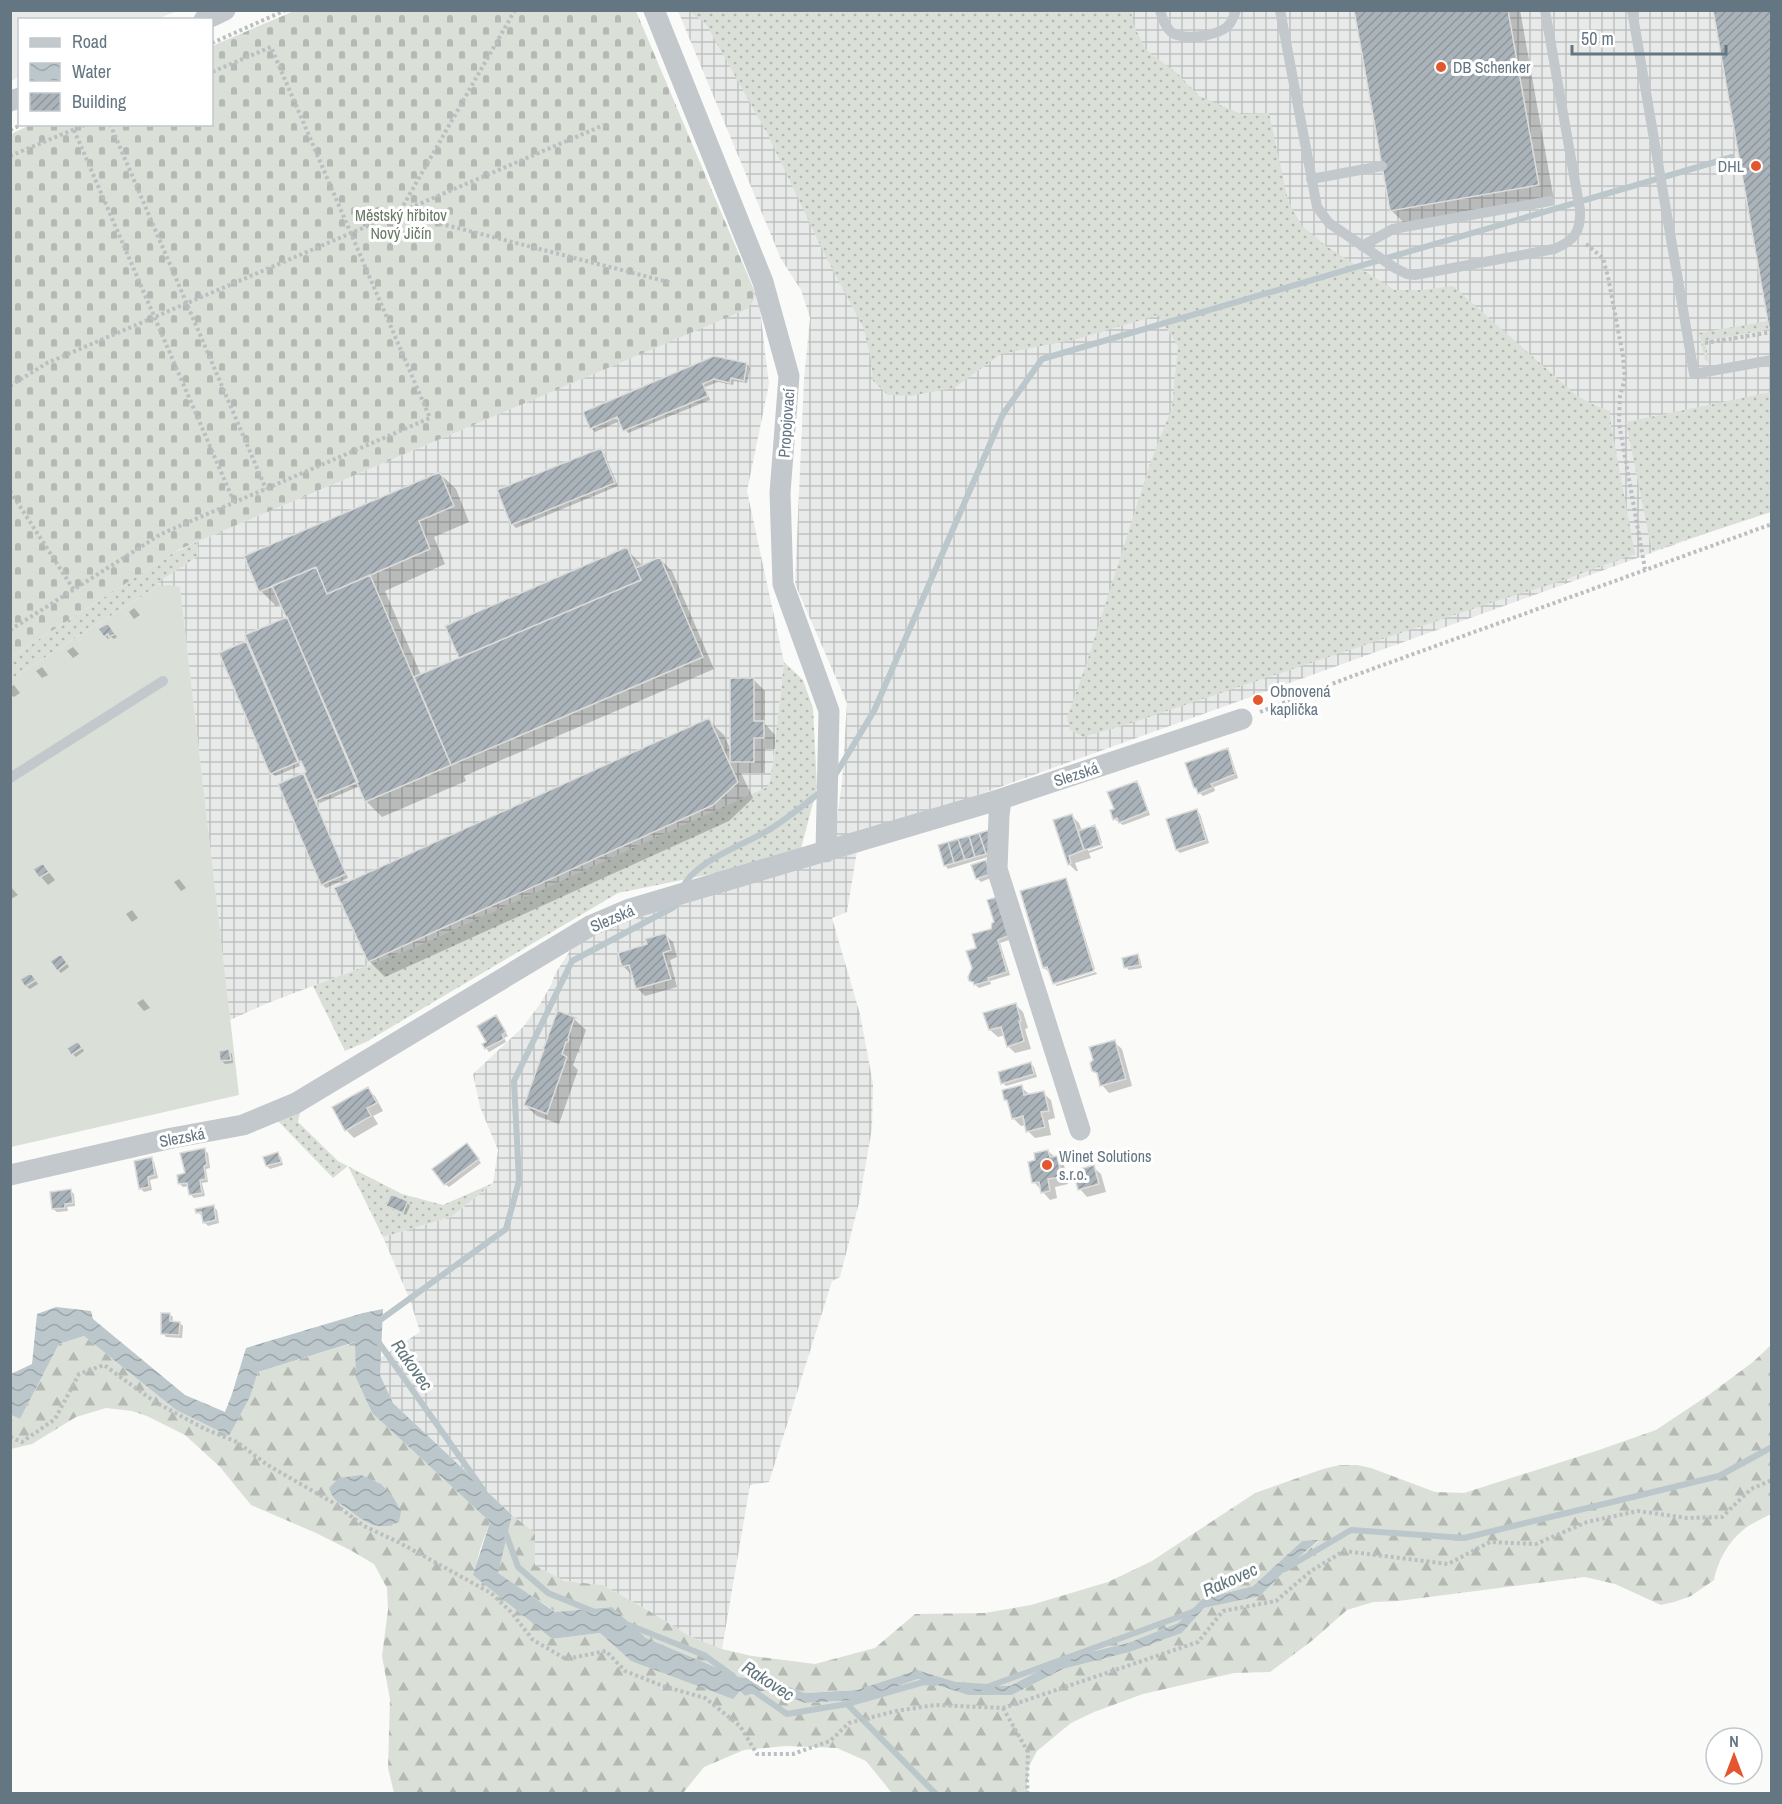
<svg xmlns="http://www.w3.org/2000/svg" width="1782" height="1804" viewBox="0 0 1782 1804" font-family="'Archivo Narrow',sans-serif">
	<defs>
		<pattern id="industrial-grid" width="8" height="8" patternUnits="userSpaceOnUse" patternTransform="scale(1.5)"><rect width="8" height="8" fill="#e8e9e9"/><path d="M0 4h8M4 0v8" fill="none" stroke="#c0c1c2"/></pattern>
		<pattern id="grass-dots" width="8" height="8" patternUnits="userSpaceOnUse" patternTransform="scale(1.5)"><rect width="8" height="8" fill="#dadfd7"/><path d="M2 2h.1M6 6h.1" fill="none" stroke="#b4b9b4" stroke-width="1.8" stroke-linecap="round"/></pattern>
		<pattern id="forest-firs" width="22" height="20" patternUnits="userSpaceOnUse" patternTransform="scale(1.5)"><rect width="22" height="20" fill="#dadfd7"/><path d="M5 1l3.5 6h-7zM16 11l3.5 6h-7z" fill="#b4b9b4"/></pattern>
		<pattern id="cemetery-stones" width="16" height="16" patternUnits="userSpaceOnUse" patternTransform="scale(1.5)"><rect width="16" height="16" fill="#dadfd7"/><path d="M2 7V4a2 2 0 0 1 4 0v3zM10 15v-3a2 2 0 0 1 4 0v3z" fill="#b4b9b4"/></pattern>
		<pattern id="water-waves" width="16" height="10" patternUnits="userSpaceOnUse" patternTransform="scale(1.5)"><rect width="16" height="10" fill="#bbc7cb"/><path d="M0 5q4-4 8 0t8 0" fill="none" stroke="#9ca6aa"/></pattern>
		<pattern id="building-hatch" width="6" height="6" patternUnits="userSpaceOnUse" patternTransform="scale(1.5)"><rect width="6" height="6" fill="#aab3b9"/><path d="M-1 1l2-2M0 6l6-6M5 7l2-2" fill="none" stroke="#8e969c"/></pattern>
	</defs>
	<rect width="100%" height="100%" fill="#fafaf8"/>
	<path fill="#e8e9e9" d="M11,10h166v1l-20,8 -137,1 -1,57 -8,4z"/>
	<path fill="url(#industrial-grid)" d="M678,11h1093v499l-938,337 9,-65 5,-79 -52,-119 9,-205 6,-61 -9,-28 -20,-31z
		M754,290l5,11 10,83 -22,107 37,171 -11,100 -4,24 -351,160 -150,57 -38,17 -50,-432 -19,-2 -5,-3 42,-27 -1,-14 549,-233 8,-9z
		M857,851l-10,61 -15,6 28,96 13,70 -1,44 -13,75 -19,74 -8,4 -63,201 -19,3 -28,164 -33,-13 -40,-25 -46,-26 -39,-4 -29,-16v-32l-23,-18 -119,-112 -13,-28v-17l40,-26 -10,-32 -27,-63 68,-20 42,-34 5,-33 -18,-43 -7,-33 50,-47 17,-23 11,-19 4,-11 18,-28 20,-16z"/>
	<path fill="url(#grass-dots)" d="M689,11h442l3,15 12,24 31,23 22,23 42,18 28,-1 19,88 13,24 25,21 68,44h27l32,-4 123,109 20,11 14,5 1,14 24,129 -80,29 -59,18 -368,123 -45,13 -13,-7 -3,-12 19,-53 65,-204 21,-53 6,-62 -20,-31 -81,24 -76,15 -47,34 -44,8 -22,-1 -15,-14 -2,-21 -7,-31 -41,-78 -55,-116 -62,-111z
		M1768,321l3,8 -66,12 4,21 -4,-2 -6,-27z
		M1771,392v120l-119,39 -26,-129z
		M197,542l1,14 -41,27 4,3h-3l-147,93v-22l162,-104z
		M784,662l19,18 10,28 4,80 -18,68 -181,37 -252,149 -21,9 -32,-65 105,-40 351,-160 4,-24z
		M300,1112l-2,10 40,39 64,33 41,11 50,-22 -42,34 -68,20 -35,-71 -15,12 -55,-57z"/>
	<path fill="url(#forest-firs)" d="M84,1336l92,74 53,26 21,-39 8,-25 98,-30v36l16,35 118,109 -10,27 -6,26 78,64 48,-6 31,28 109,30 5,5 24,-7 36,14 53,-3 60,-21 50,16h44l51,-26 67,-17 52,-19 22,-25 56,-12 39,-39 20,-16h-17l-49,45 -51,13 -24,24 -50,20 -67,16 -51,27 -44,-1 -49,-15 -60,20 -52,3 -34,-13 -32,-3 -93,-39 -34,-31 -56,5 -59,-39 15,-58 23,18v32l29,16 39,4 46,26 40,25 33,13 30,7 63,8 60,-16 40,-34 70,-1 46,-8 77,-23 44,-21 103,-68 68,-24 17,-4h17l14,3 64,24 29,1 132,-42 60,-21 54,-36 43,-32 18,-17v169c-7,4 -15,7 -21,11 -19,12 -32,34 -36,55l-23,16 -17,6 -13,3 -46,-21 -30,-7 -187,24 -25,1 -26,8 -34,30 -43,32 -36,1 -91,21 -49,18 -23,11 -34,28 -8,15 -2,17 1,10h-136l-26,-32 -29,-13 -51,-2 -42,4 -40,17 -21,26h-289l-6,-25 2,-69 -8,-43 6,-46 -1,-22 -13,-24 -22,-13 -36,-18 -65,-28 -31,-38 -35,-32 -38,-19 -15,-5 -26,-3 -30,9 -44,27 -21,5 -1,-34 10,4 39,-75z"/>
	<path fill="url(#cemetery-stones)" d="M294,11h342l118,279v10l-7,9 -569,241 -167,107v-523l21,-10h180v-78z"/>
	<path fill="#dadfd7" d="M170,585l10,2 59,508 -228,52v-468l147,-93z"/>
	<path fill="url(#water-waves)" d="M56,1307l35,4 2,8 92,76 40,17 7,-18 14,-46 117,-35 20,-4 -3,66 13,28 119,112 -14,58 57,39 57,-5 34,31 93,39 32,3 34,13 52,-3 60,-20 49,15 44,1 51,-27 67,-16 50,-20 24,-24 51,-13 49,-45 17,-1 -20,17 -39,39 -56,12 -22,25 -52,19 -67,17 -51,26h-44l-50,-16 -60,21 -53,3 -36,-14 -24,7 -5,-5 -7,8 -102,-38 -31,-28 -48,6 -79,-64 17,-53 -118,-109 -16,-35 -1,-36 -97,30 -8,25 -21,39 -53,-26 -92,-74 -25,8 -39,75 -9,-4v-41l21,-10 5,-50z
		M361,1475l20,9 12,13 8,14 -2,11c-22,10 -34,0 -51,-13 -10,-7 -15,-9 -19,-21l10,-10z"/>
	<path fill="#0003" d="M1356,10h164l34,190 -147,26 -15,-15z
		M714,358l32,6 4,4 -3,15 -13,-2 -1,4 -15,-3 -13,5 5,13 -82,33 -8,-12 -25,11 -4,-4z
		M601,450l3,3 14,33 -102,42 -4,-4z
		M440,474l16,15 13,33 -35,15 11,27 -60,27 36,84 40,-17 165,-109 17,17 17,-7 12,12 42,98 -250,107 2,5 -84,36 -16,-16 -6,-15 -40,17 -7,-7 35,82 -22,10 -4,-4 -20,-109 7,7 -1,-9 -4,-9 -7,-7 3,9 -25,10 -3,-3 -26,-130 7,7 35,-32 -6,-14 -6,2 -15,-15z
		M134,608l6,7 -6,4 -5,-7z
		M111,628l6,9 -3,2 -3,-2 -3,2 -3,-3z
		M73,647l6,7 -6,4 -6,-7z
		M42,667l6,8 -6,3 -6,-7z
		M753,679l12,12v33l10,11v14h-10v24h-24l12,25 -24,23 -344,156 -16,-16 339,-241 16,15 8,18z
		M14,685l6,8 -6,4 -4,-3v-7z
		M1227,750l3,3 8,25 -24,9 1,4 -12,5 -3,-3z
		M1137,783l3,3 10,29 -27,10 -9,-6 2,-9z
		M1196,811l4,3 9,29 -29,10 -3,-3z
		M1071,815l8,8 3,8 12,-4 4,3 4,13 -14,4v4l15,-5v2l-14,5 2,5 -16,5 3,8h-2l-7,-7 -14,-43z
		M939,846l59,8 -50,15 -3,-4z
		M43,865l12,15 -7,5 -13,-15z
		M973,865l20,12 -12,5 -4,-4z
		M179,879l7,9 -5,3 -7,-9z
		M1065,879l3,4 27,86 -41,13 -4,-12 -2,1 -4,-3z
		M10,886l8,9 -7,4 -1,-1z
		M132,910l6,8 -6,4 -6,-8z
		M996,923l16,16 -12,4 10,32 -20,6 1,3 -12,4 -9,-8 8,-31z
		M665,935l8,7 4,15 -7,3 7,27 -32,9 -8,-8 -4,-15 -2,1 -8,-8z
		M1137,956l3,3 2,9 -13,2 -3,-3z
		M64,959l5,8 -8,6 -3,-3z
		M1096,972l1,2 -40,12 -2,-1z
		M31,974l7,10 -8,5 -4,-3z
		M143,999l7,9 -6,3 -7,-8z
		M1016,1005l7,7 5,16 -3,1 6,20 -16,4 -7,-7 -3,-11 -7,2 -8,-7z
		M558,1013l16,6 12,11 -7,20 1,3 -2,-1 -5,13 5,5 -19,54 -22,-8 -12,-11z
		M496,1017l12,19 -4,2 2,4 -17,10 -3,-4z
		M1114,1042l8,7 10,37 -23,7 -7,-8 -3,-9 -5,-5v-11z
		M81,1046l3,5 -8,6 -3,-3z
		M229,1051l3,3 1,9 -8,1 -3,-3z
		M1030,1064l4,3 3,10 -31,9 -3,-3z
		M1021,1087l8,7 14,-1 8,7 4,18 -7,2 3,15 -16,3 -7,-7 -2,-6 -5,1 -8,-8 -3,-14 -5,-4z
		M367,1089l8,7 8,15 -10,5 5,8 -24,14 -8,-8z
		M470,1148l11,15 -32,24 -4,-3z
		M204,1150l4,3 2,15 -4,1 2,13 -6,1 3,13 -11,2 -4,-4 -1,-8 -6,1 -3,-3z
		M1048,1151l16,14 4,19 -13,3 2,11 -7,2 -16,-18 3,-21z
		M277,1154l4,3 2,8 -13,4 -3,-3z
		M151,1159l3,3 4,16 -8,2 2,10 -8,2 -3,-3 -5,-27z
		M1093,1167l8,7 5,18 -19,5 -7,-8z
		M71,1191l3,3 1,12 -8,1 1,4 -11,1 -4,-3z
		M407,1202l3,4 -4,9 -14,-6 -4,-3z
		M213,1207l4,3 2,13 -11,3 -4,-4 -1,-7h-2l-4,-3z
		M169,1314l4,3 -1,6h8l3,3 -1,12 -16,-1 -3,-4z"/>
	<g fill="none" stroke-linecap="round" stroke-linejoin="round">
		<path stroke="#bbc7cb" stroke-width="6" d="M834,777l40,-66 129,-297 39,-55 690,-202
			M682,889c11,-27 59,-43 83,-57 20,-11 38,-27 57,-41
			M376,1323l130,-94 13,-48 -5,-100 58,-120 102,-54 3,-6
			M377,1340l107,151
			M504,1528l14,39 30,26 47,19
			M1285,1569l66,-39 113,8 255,-62 53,-29
			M629,1625l75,30 29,21
			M957,1685l30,2 208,-76
			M751,1689l36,25 60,-10 77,-22 11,1
			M847,1704l89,90"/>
	</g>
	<path fill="url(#building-hatch)" stroke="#dcdcda" stroke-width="1.5" d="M1354,10h154l31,175 -149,26z
		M1713,10h59v317l-3,1z
		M714,356l33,7 -3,18 -13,-3 -1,5 -16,-4 -11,5 5,12 -85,35 -6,-14 -27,12 -7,-17z
		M601,448l14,35 -104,42 -14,-35z
		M440,472l14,34 -35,15 11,28 -103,45 -11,-27 -57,25 -15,-36z
		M627,547l14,33 -182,78 -14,-32z
		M660,557l43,100 -252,108 -37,-88 227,-97 -5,-12z
		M316,567l11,27 43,-19 81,190 -86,37 -78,-185h-1l-14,-31z
		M287,617l71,165 -42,18 -12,-27 2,-1 -5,-11 -2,1 -54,-127z
		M108,623l7,11 -6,3 -1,-3 -4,3 -6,-8z
		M246,641l52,121 -28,12 -51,-121z
		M730,678h24v43h10v17h-10v24h-24z
		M709,718l29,64 -25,23 -345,157 -34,-74z
		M1228,748l7,26 -24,10 2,3 -15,7 -2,-6h-2l-9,-25z
		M303,773l43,101 -25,11 -43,-101z
		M1137,781l11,30 -29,12 -2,-5 -4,2 -3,-10 4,-1 -7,-17z
		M1197,809l9,31 -30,10 -10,-31z
		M1072,814l12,36 -15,6 2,7 -3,2 -15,-45z
		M1095,825l6,20 -17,5 -6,-19z
		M990,830l6,21 -10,3 -7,-21z
		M979,833l7,21 -11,3 -6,-21z
		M969,836l6,21 -10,3 -7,-21z
		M958,839l7,21 -11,3 -6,-21z
		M948,842l6,21 -10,3 -6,-21z
		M986,860l5,14 -15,5 -5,-14z
		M43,863l6,9 -10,6 -6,-9z
		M1066,878l28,93 -41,13 -6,-17 -4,1 -23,-77z
		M997,897l13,38 -12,5 9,32 -19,6 1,3 -15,4 -1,-3 -4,-1 -1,-4 4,-9 -6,-17 10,-3 -4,-14 19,-5 1,-6 2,-1 -7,-22z
		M666,933l5,17 -8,3 8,26 -35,10 -7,-24 -7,2 -4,-14 29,-9 -2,-5z
		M61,954l6,9 -10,8 -7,-10z
		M1138,954l2,11 -16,3 -2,-10z
		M31,973l5,7 -11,7 -5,-8z
		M1016,1003l5,18h-2l5,20 -17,6 -6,-20 -12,3 -6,-17z
		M556,1010l21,8 -3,1 -6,19 1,1 -1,3h-2l-4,12 5,3 -20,57 -23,-9 20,-56 -1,-2h1l13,-35z
		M496,1015l10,17 -4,3 2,4 -19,10 -3,-5 4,-2 -9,-16z
		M1115,1040l11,39 -26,7 -3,-13 -5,-2 -2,-8 3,-3 -4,-13z
		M78,1041l4,7 -11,7 -4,-7z
		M229,1049l2,11 -11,1 -1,-10z
		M1031,1062l3,12 -33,10 -3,-12z
		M1022,1085l2,10 20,-4 5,20 -8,1 4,15 -19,5 -3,-16 -11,3 -5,-19h-3l-2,-10z
		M368,1087l9,16 -10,5 4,8 -26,15 -13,-24z
		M467,1143l12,16 -35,26 -12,-16z
		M205,1148l2,17 -3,1 2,13 -6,1 2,13 -13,2 -2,-12 -9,1 -1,-9 8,-2 -5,-20z
		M1048,1150l2,7 7,-1 5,21 -14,2 2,12 -9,2 -2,-11 -7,1 -4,-21 7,-2 -1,-7z
		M278,1152l3,10 -15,4 -3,-9z
		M152,1157l3,18 -7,2 1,10 -10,2 -5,-28z
		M1094,1165l5,19 -21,6 -5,-19z
		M71,1189l2,14 -8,1v4l-13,1 -2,-17z
		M391,1194l17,7 -5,12 -17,-7z
		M214,1205l2,15 -13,3 -2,-11 -5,1 -1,-4z
		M161,1313h9v8l10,1 -1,13 -18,-1z"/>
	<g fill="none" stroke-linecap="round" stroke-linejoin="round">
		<path stroke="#bbbfc2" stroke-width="4" stroke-dasharray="3 3" stroke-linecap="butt" d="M515,10l-116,203 273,70
			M212,43l74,-33
			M110,124l156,365
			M10,130l13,-6
			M74,130l160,372
			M10,156l77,-32
			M1586,244l17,14 5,19 15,79 2,22 -5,18 -1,27 26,146
			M1705,343l67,-11
			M10,386l37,-23 557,-238
			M10,491l64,99
			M10,630l151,-96 269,-116 -159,-371 -59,25
			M1260,712l90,-35 422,-153
			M10,1437l12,5 33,-23 24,-45 25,-9 51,37 50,27 32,13 29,22 66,38 32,24 36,17 91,50 20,19 22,28 33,19 40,-8 19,20 38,15 42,12 35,28 17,28h36l37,-13 19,-18 47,-12 39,-6 68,3 195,-66 25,-31 53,-10 35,-30 33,-20 104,13 42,-22 46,2 51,-22 51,-11 49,7 35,-1 29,-28 21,-9
			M1003,1708l25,44 -1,31 1,11"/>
		<path stroke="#c3c8cc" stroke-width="10" d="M1160,10c2,8 5,16 11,22 12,9 45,4 56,-5 5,-5 7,-10 9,-17
			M1280,10l37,197 12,16 66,45 12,6 8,1 139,-26c20,-8 27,-17 26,-39l-35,-200
			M1632,10l62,364 78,-14
			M1311,179l71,-13
			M1362,246l31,-17 157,-28
			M10,778l153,-97"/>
		<path stroke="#c3c8cc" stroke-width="21" d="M654,10l109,272 26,94 -9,117 3,91 46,127 -3,141
			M204,20l21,-10
			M10,101l10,-3
			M1001,799l-2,17 -2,53 83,261
			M10,1175l162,-37 71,-13 53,-22 294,-177 40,-17 371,-110 241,-80"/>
	</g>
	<g fill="#e4572e" stroke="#fff" stroke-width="2">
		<circle cx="1441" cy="67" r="6"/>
		<circle cx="1756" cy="166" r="6"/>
		<circle cx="1258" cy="700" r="6"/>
		<circle cx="1047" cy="1165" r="6"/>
	</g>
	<g text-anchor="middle" stroke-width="6" stroke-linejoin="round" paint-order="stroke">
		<g font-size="16" fill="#657683" stroke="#fff" text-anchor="start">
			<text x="1453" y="73">DB Schenker</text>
			<text x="1744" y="172" text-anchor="end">DHL</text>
			<text x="1270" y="697">Obnovená<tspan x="1270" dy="18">kaplička</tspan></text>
			<text x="1059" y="1162">Winet Solutions<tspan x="1059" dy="18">s.r.o.</tspan></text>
		</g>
		<g font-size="16" fill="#687a64" stroke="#fff">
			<text x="401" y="221">Městský hřbitov<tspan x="401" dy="18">Nový Jičín</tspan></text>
		</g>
		<g font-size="16" fill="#657683" stroke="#fff">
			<text transform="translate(786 423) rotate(-86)" y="6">Propojovací</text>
			<text transform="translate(1076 774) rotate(-18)" y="6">Slezská</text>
			<text transform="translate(612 918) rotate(-23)" y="6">Slezská</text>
			<text transform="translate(182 1137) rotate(-11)" y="6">Slezská</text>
		</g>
		<g font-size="18" font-style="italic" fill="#60757c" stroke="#fff">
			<text transform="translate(412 1365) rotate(55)" y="6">Rakovec</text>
			<text transform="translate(1230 1580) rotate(-24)" y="6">Rakovec</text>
			<text transform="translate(768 1681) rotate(33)" y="6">Rakovec</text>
		</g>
	</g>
	<rect width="1782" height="1804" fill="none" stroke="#657683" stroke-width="24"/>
	<rect x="18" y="18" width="195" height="108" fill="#ffffff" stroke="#c1c8cd" stroke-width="1.5"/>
	<rect x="30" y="38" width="30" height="9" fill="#c3c8cc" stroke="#c1c8cd" stroke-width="1.5"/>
	<text x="72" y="48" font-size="18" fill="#657683">Road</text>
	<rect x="30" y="63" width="30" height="18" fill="url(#water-waves)" stroke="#c1c8cd" stroke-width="1.5"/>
	<text x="72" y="78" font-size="18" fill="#657683">Water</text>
	<rect x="30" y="93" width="30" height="18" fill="url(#building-hatch)" stroke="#c1c8cd" stroke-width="1.5"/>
	<text x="72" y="108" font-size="18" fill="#657683">Building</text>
	<g transform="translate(1734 1756)"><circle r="28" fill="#ffffff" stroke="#c1c8cd" stroke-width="1.5"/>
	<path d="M0-4.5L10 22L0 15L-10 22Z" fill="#e4572e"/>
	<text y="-9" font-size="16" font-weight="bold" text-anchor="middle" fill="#657683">N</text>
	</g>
	<path d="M1572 45v9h154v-9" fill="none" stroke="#657683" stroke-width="3"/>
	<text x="1581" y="45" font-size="18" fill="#657683" stroke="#ffffff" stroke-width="4.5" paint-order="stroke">50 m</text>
</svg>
